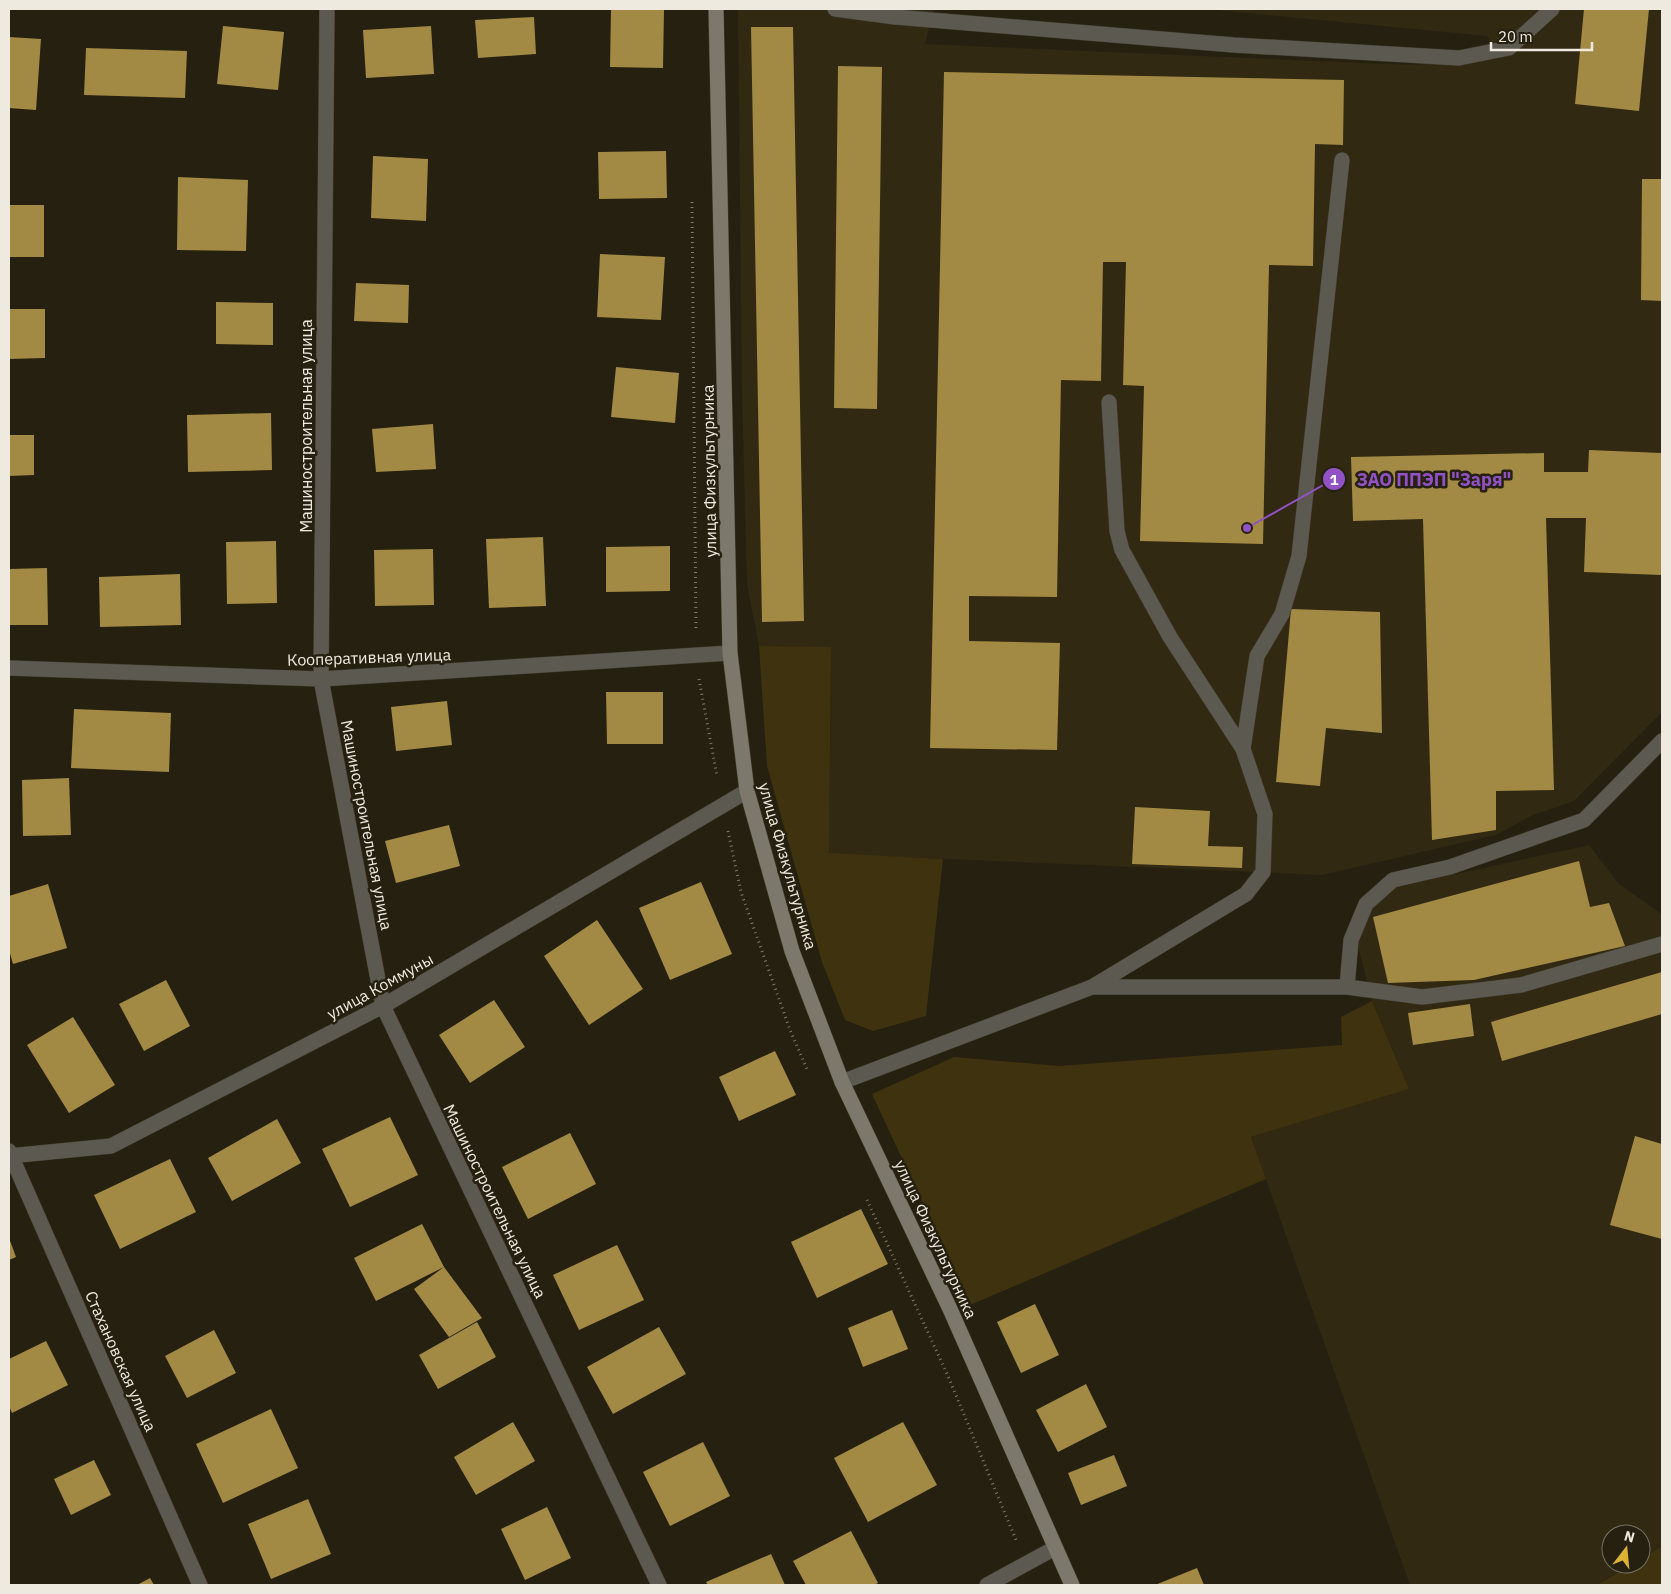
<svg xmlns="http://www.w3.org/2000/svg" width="1671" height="1594" viewBox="0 0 1671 1594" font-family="'IBM Plex Sans',sans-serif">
	<rect width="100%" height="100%" fill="#262010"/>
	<path fill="#312912" d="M738,9h196l-9,35 487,21 88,-6 -13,-23 -281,-27h456v703l-88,89 -41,14 -37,20 -174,40 -493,-21 2,-206 -72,-2 -12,-61 -5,-191z
		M1589,845l30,39 43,30v632l-21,13v-25h-30v30h21l-35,21h-187l-159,-448 158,-48 -37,-88 -17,-67 17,-28 25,-19z"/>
	<path fill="#3f320e" d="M759,646l72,1 -2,206 114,6 -17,157 -53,15 -28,-11 -23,-58 -55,-196z
		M1372,1001l37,88 -158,48 15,42 -296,126 -98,-211 82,-37 105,9 283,-21 -1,-28z
		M1662,1546v39h-65l35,-21h9v-5z"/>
	<path fill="#a38a44" d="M611,9h53l-1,59 -53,-1z
		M1584,9h65l-10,102 -64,-7z
		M534,17l2,37 -58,4 -3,-38z
		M223,26l61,6 -6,58 -61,-6z
		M431,26l3,48 -68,4 -3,-48z
		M751,27h42l11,594 -42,1z
		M9,37l32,2 -5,71 -27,-2z
		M86,48l101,3 -2,47 -101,-3z
		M838,66l44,1 -5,342 -43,-1z
		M944,72l400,8 -1,65 -28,-1 -2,122 -44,-1 -6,279 -123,-3 4,-155 -21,-1 3,-123h-23l-2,119 -40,-1 -4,217 -88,-1v45l91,2 -3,107 -127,-2z
		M666,151l1,47 -68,1 -1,-47z
		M373,156l55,3 -2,62 -55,-3z
		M178,177l70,3 -2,71 -69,-1z
		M1642,179h20v122l-21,-1z
		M9,205h35v52h-35z
		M600,254l65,3 -4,63 -64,-3z
		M356,283l53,2 -1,38 -54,-2z
		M216,302l57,1v42l-57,-1z
		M9,309h36v49l-36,1z
		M616,367l63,6 -4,50 -64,-6z
		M271,413l1,57 -84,2 -1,-57z
		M433,424l3,45 -60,3 -4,-43z
		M9,435h25v40l-25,1z
		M1589,450l73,3v122l-78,-3 2,-54h-40l8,272 -58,1v39l-64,10 -9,-321 -70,2 -2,-64 193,-4v19h44z
		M543,537l3,69 -57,2 -3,-69z
		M276,541l1,62 -50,1 -1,-62z
		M670,546v45l-64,1v-45z
		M433,549l1,56 -59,1 -1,-56z
		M47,568l1,57h-39v-56z
		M180,574l1,51 -81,2 -1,-50z
		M1291,609l89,3 2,121 -56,-5 -6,58 -44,-4z
		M606,692h57v52h-56z
		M447,701l5,44 -56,6 -5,-44z
		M74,709l97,4 -2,59 -98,-4z
		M69,778l2,57 -48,1 -1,-56z
		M1135,807l75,4 -2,35 35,1 -1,21 -110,-4z
		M449,825l11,41 -64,17 -11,-42z
		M1579,861l11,46 19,-4 16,43 -151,34 -86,3 -15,-66z
		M701,882l31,72 -62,26 -31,-72z
		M48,884l19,64 -54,16 -4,-14v-54z
		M597,920l46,69 -54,36 -45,-69z
		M1662,972v42l-160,47 -11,-39z
		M166,980l24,46 -46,25 -25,-47z
		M494,1000l31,47 -55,36 -31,-48z
		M1470,1004l4,32 -61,9 -5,-32z
		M73,1017l42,68 -46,28 -42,-68z
		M775,1051l21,44 -57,26 -20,-44z
		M390,1117l28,58 -68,32 -28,-58z
		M277,1119l24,44 -69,38 -24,-43z
		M570,1133l26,51 -68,35 -26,-52z
		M1635,1136l27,8v95l-52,-14z
		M170,1159l26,53 -76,37 -26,-54z
		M861,1209l27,55 -71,34 -26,-56z
		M422,1224l22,43 -68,34 -22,-43z
		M9,1238l7,19 -7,3z
		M617,1245l27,55 -65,30 -26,-55z
		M444,1267l38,51 -33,19 -35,-48z
		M1035,1304l24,51 -38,18 -24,-51z
		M892,1310l16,39 -45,18 -15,-39z
		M477,1322l19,35 -58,32 -19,-34z
		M659,1327l27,47 -73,40 -26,-47z
		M214,1330l22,43 -49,25 -22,-42z
		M46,1341l22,44 -56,28 -3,-7v-47z
		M1086,1384l21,43 -49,25 -22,-42z
		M271,1409l27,59 -75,35 -27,-59z
		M513,1422l22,39 -59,34 -22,-38z
		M903,1422l34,63 -69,37 -34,-64z
		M703,1442l27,54 -60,30 -27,-54z
		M1114,1455l13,31 -46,19 -13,-32z
		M94,1460l17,35 -40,20 -17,-36z
		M308,1499l23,55 -60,25 -23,-55z
		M547,1507l24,51 -46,22 -24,-51z
		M851,1531l27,52 -4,2h-68l-13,-24z
		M771,1554l14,31h-77l-2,-3z
		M1197,1568l7,17h-49z
		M150,1578l4,7h-17z"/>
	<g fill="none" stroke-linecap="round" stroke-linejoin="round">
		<g stroke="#423c2d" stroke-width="16">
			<path id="lane" d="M835,9l60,8 339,28 225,13 50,-10 43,-39
				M1109,402l8,129 5,19 48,87 73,112
				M1092,987h255l75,10 99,-12 141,-41
				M1347,987l4,-47 15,-36 27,-24 57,-13 134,-47 78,-79
				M842,1082l250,-95 154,-93 17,-22 2,-58 -22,-65 14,-93 25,-42 17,-58 43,-396"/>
		</g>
		<g stroke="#423c2d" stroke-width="16">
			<path id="street" d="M327,9l-6,670 62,327 276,579
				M9,668l312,11 409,-26
				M9,1151l191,434
				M9,1156l102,-10 272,-140 364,-215
				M987,1585l68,-37"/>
		</g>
		<g stroke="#423c2d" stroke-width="16">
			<path id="secondary" d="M716,9l14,644 17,138 45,160 50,131 108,227 122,276"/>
		</g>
		<path stroke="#7f7a6d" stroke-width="3" stroke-dasharray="1 4" stroke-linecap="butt" d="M692,202l4,429
			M699,679l18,97
			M728,831l13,61 49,138 17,39
			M867,1200l81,176 68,164"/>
		<use href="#lane" stroke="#5c5951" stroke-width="15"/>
		<use href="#street" stroke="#5c5951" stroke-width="15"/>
		<use href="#secondary" stroke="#7d786c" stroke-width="15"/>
	</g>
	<g text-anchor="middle" stroke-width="5" stroke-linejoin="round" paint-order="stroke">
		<g font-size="16" fill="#eeeadf" stroke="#262010">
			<text transform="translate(306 426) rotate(-90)" y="6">Машиностроительная улица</text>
			<text transform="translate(709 471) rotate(-91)" y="6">улица Физкультурника</text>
			<text transform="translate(369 657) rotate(-2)" y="6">Кооперативная улица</text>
			<text transform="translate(367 825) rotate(79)" y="6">Машиностроительная улица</text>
			<text transform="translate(788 866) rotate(74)" y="6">улица Физкультурника</text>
			<text transform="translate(380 986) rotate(-29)" y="6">улица Коммуны</text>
			<text transform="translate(495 1201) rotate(64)" y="6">Машиностроительная улица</text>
			<text transform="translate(936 1239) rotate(65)" y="6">улица Физкультурника</text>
			<text transform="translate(121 1361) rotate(66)" y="6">Стахановская улица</text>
		</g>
	</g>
	<path fill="none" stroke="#9252c5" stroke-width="2" d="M1247 528L1334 479"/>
	<g fill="#9252c5" stroke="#262010" stroke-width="2">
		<circle cx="1247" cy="528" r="5"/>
		<circle cx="1334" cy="479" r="12"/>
	</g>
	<g font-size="15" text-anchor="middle" font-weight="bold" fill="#fff">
		<text x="1334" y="485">1</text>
	</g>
	<g font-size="18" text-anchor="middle" font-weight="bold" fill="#9252c5" stroke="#262010" stroke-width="5" stroke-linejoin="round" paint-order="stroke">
		<text x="1434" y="486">ЗАО ППЭП "Заря"</text>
	</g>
	<rect width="1671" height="1594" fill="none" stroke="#eeeadf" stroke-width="20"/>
	<g transform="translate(1626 1549) rotate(16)"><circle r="24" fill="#262010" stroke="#767163"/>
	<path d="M0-4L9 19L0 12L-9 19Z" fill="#dbb233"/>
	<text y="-8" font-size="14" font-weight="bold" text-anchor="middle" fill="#eeeadf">N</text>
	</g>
	<path d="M1491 42v8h101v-8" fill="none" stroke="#eeeadf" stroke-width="2.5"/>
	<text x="1498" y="42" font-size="15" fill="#eeeadf" stroke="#262010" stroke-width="4" paint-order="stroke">20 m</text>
</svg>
